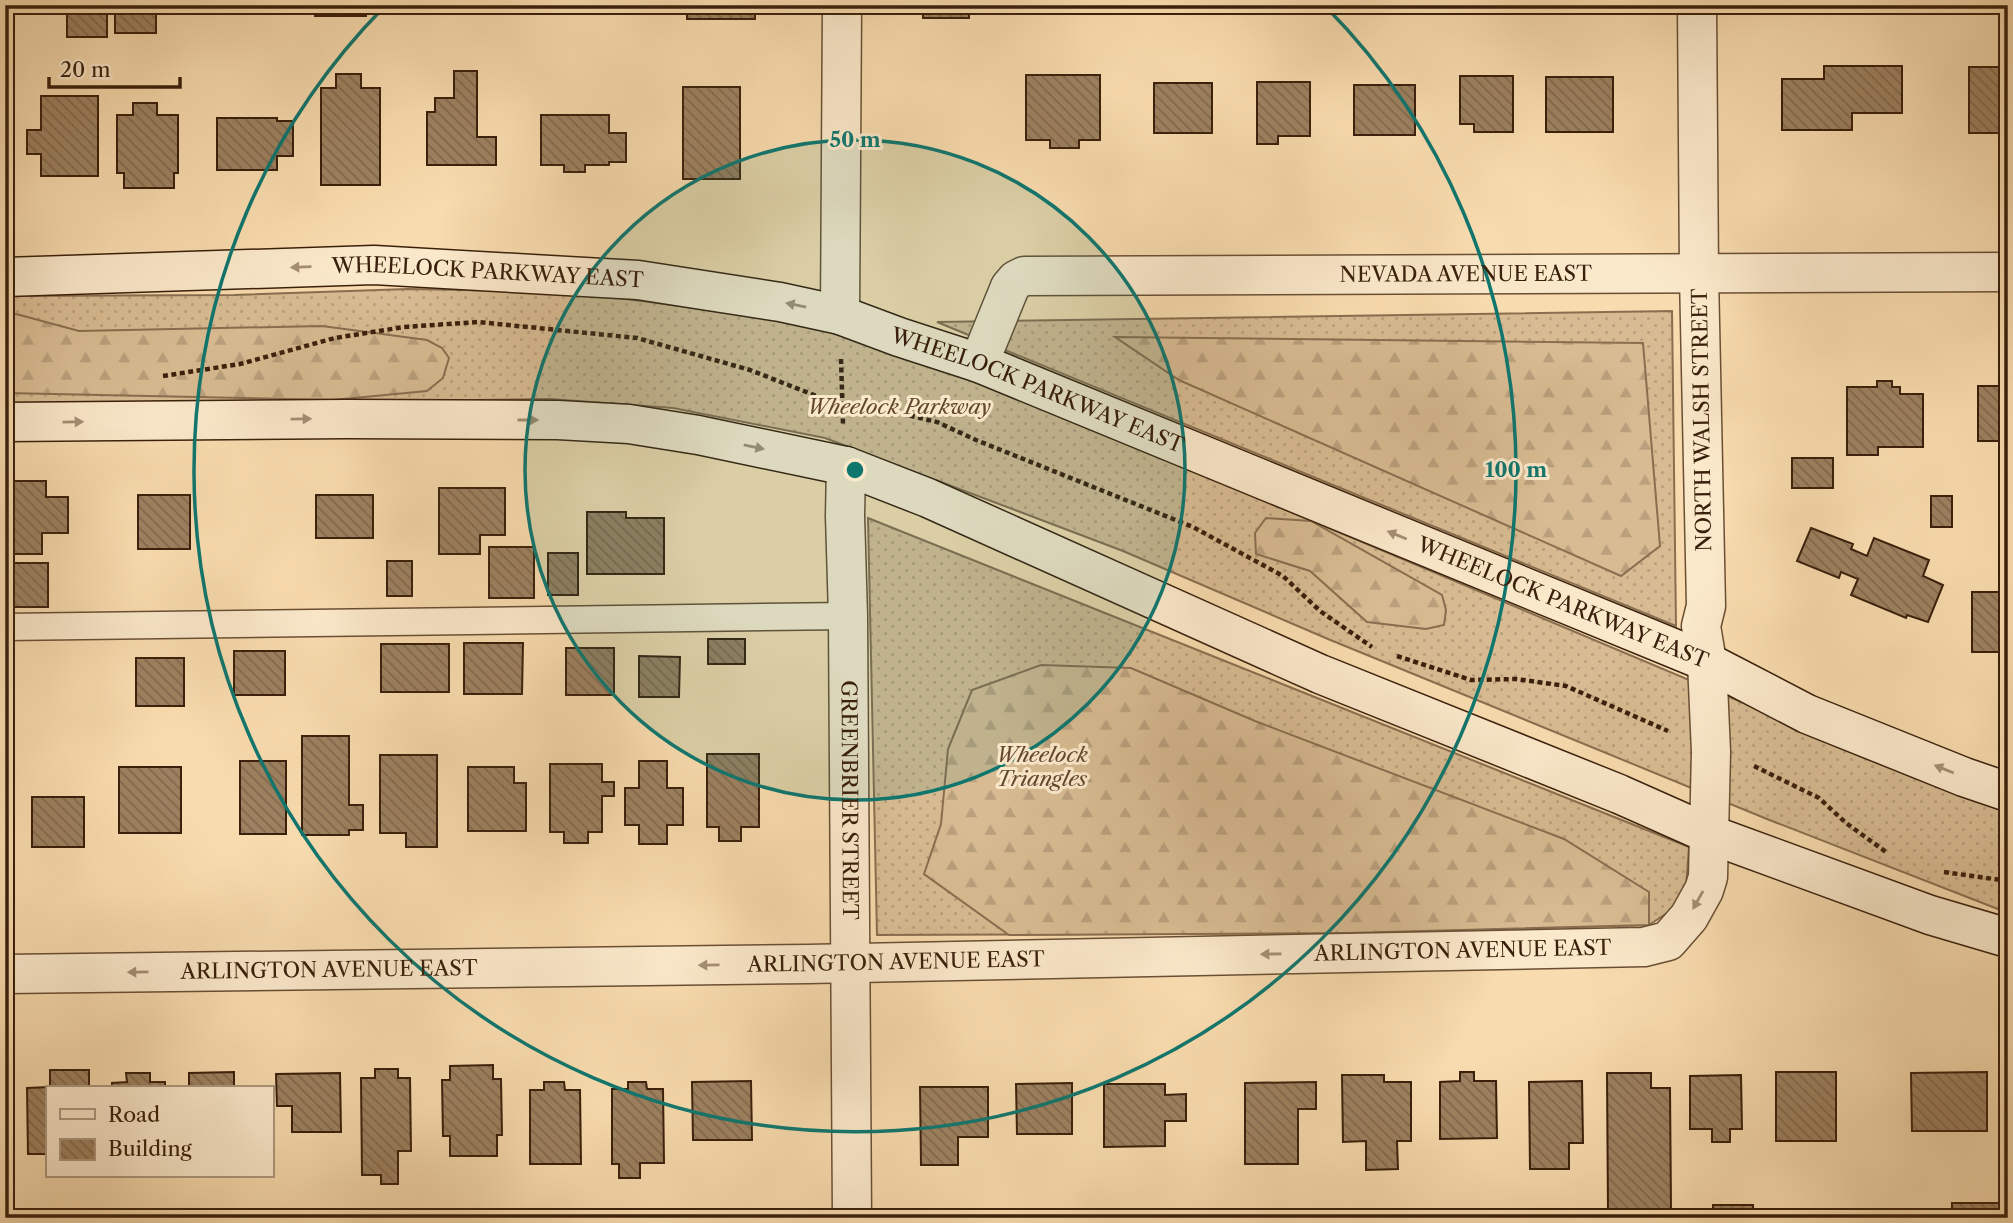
<svg xmlns="http://www.w3.org/2000/svg" width="2013" height="1223" viewBox="0 0 2013 1223" font-family="'Libre Caslon Text',serif">
	<defs>
		<pattern id="grass-dots" width="8" height="8" patternUnits="userSpaceOnUse" patternTransform="scale(1.75)"><rect width="8" height="8" fill="#d8bb92"/><path d="M2 2h.1M6 6h.1" fill="none" stroke="#baa07d" stroke-width="1.8" stroke-linecap="round"/></pattern>
		<pattern id="forest-firs" width="22" height="20" patternUnits="userSpaceOnUse" patternTransform="scale(1.75)"><rect width="22" height="20" fill="#d8bb92"/><path d="M5 1l3.5 6h-7zM16 11l3.5 6h-7z" fill="#baa07d"/></pattern>
		<pattern id="building-back-hatch" width="6" height="6" patternUnits="userSpaceOnUse" patternTransform="scale(1.75)"><rect width="6" height="6" fill="#9d8160"/><path d="M-1 5l2 2M0 0l6 6M5-1l2 2" fill="none" stroke="#81694e"/></pattern>
	</defs>
	<rect width="100%" height="100%" fill="#f8dbae"/>
	<filter id="stains"><feTurbulence type="fractalNoise" baseFrequency=".00286" numOctaves="4"/><feColorMatrix values="0 0 0 0 .2 0 0 0 0 .09 0 0 0 0 .02 0 0 0 .5 -.17"/></filter>
	<radialGradient id="worn" r=".72"><stop offset=".6" stop-color="#630" stop-opacity="0"/><stop offset="1" stop-color="#630" stop-opacity=".3"/></radialGradient>
	<path fill="url(#grass-dots)" stroke="#896e4f" stroke-width="2" d="M408,289l164,3 108,14 134,20 105,29 962,406 127,50v102l-241,-94 -439,-180 -205,-88 -298,-113 -152,-30 -123,-9 -545,8v-111l229,-1z
		M1672,311l4,315 -739,-304z
		M868,518l821,329 -4,54 -36,24 -301,8 -471,2z"/>
	<path fill="url(#forest-firs)" stroke="#896e4f" stroke-width="2" d="M5,311l74,20 243,-5 105,14 15,8 7,10 -6,20 -16,13 -94,9 -328,-7z
		M1115,337l528,6 17,203 -39,30 -442,-196z
		M1266,518l45,3 131,74 4,15 -2,15 -18,4 -59,-7 -57,-51 -54,-17 -1,-21z
		M1041,665l90,3 124,53 309,118 85,53v33l-301,8 -339,2 -85,-61 17,-50 7,-75 24,-59z"/>
	<path fill="url(#building-back-hatch)" stroke="#3a200c" stroke-width="2" d="M67,5h40v32h-40z
		M115,5h41v28h-41z
		M265,5h41v8h-41z
		M315,5h51v11h-51z
		M687,5h68v14h-68z
		M923,5h46v13h-46z
		M1824,66h78v47h-50v17h-70v-51h42z
		M1969,67h39v66h-39z
		M454,71h23v66h19v28h-69v-53h8v-14h19z
		M336,74h25v14h19v97h-59v-97h15z
		M1026,75h74v65h-21v8h-29v-8h-24z
		M1460,76h53v56h-39v-8h-14z
		M1546,77h67v55h-67z
		M1257,82h53v54h-32v8h-21z
		M1154,83h58v50h-58z
		M1354,85h61v50h-61z
		M683,87h57v92h-57z
		M41,96h57v80h-57v-22h-14v-24h14z
		M133,103h24v12h21v58h-4v15h-50v-15h-7v-58h16z
		M541,115h68v18h17v29h-17v3h-24v7h-21v-7h-23z
		M217,118h60v3h16v35h-16v14h-60z
		M1877,381h15v6h8v7h23v53h-45v8h-31v-68h30z
		M1978,386h30v55h-30z
		M1792,458h41v30h-41z
		M6,481h40v16h22v36h-26v21h-36z
		M439,488h66v47h-25v19h-41z
		M138,495h52v54h-52z
		M316,495h57v43h-57z
		M1931,496h21v31h-21z
		M587,512h39v6h38v56h-77z
		M1811,528l42,16 -2,5 16,7 7,-18 55,22 -6,16 20,9 -15,37 -21,-7 -1,3 -55,-23 7,-16 -17,-7 -2,6 -42,-17z
		M489,547h45v51h-45z
		M548,553h30v42h-30z
		M387,561h25v35h-25z
		M5,563h43v44h-43z
		M1972,592h36v60h-36z
		M708,639h37v25h-37z
		M464,643h59l-1,51h-58z
		M381,644h68v48h-68z
		M566,648h48v47h-48z
		M234,651h51v44h-51z
		M639,656l41,1 -1,40h-40z
		M136,658h48v48h-48z
		M302,736h47v69h14v25h-14v5h-47z
		M707,754h52v73h-18v14h-22v-14h-12z
		M380,755h57v92h-31v-14h-26z
		M240,761h46v73h-46z
		M639,761h28v27h16v37h-16v19h-28v-19h-14v-37h14z
		M550,764h52v18h12v14h-12v36h-14v11h-24v-11h-14z
		M119,767h62v66h-62z
		M468,767h46v16h12v48h-58z
		M32,797h52v50h-52z
		M493,1065v14h8l1,56h-5v21h-47v-20h-7l-1,-56h8v-14z
		M375,1069h23v9h12l1,73h-13v33h-17v-9h-19l-1,-97h14z
		M50,1070h39v18h-42v66h-19l-1,-66 23,-1z
		M234,1072v15l4,1h-53h4v-15z
		M1460,1072h14v9h22l1,57 -57,1v-57l20,-1z
		M1776,1072h60v69h-60z
		M1987,1072v59h-75l-1,-58z
		M126,1073h24v9h15v6h-53v-5l15,-1z
		M340,1073l1,59h-49v-26h-15l-1,-32z
		M1607,1073h44v15h19l1,122 -63,1z
		M1342,1075h42v7h27v59h-14l1,28 -32,1v-29l-23,1z
		M1741,1075l1,54h-12v13h-18v-13h-22v-53z
		M751,1081l1,59h-59l-1,-58z
		M1582,1081l1,62h-14v26h-39l-1,-87z
		M544,1082h20l1,8h15l1,74h-51v-74h14z
		M628,1082h18l1,7h16l1,74h-24v15h-21v-14h-7v-75h16z
		M1316,1082v27h-18v55h-53v-81z
		M1072,1083v51h-55l-1,-50z
		M1104,1084h61v11l21,-1v27h-21v25l-61,1z
		M920,1087h68v50h-30v28h-37z
		M1952,1203h56v15h-56z
		M1713,1205h40v13h-40z
		M1836,1209v9h-51v-8z
		M1457,1216h42v2h-42z"/>
	<g fill="none" stroke-linecap="round" stroke-linejoin="round">
		<g stroke="#6a4f34" stroke-width="29">
			<path id="lane" d="M5,627l843,-11"/>
		</g>
		<g stroke="#6a4f34" stroke-width="41">
			<g id="street">
				<path d="M840,315l2,-310"/>
				<path id="s1" d="M979,363l31,-76 6,-7 8,-4 984,-4"/>
				<path id="s2" d="M846,466l-1,50 3,100 4,602"/>
				<path id="s3" d="M5,974l803,-10 836,-17 24,-6 21,-24 15,-27 4,-13 3,-125 -4,-90 -6,-36 5,-20 -7,-331 -2,-270"/>
			</g>
		</g>
		<g stroke="#3a200c" stroke-width="41">
			<g id="secondary">
				<path id="s4" d="M5,277l369,-12 264,15 142,22 60,13 59,22 80,26 728,299 100,52 157,63 44,15"/>
				<path d="M5,422l342,-3 211,1 71,4 69,11 148,31 82,32 392,176 299,120 90,40 221,81 78,23"/>
			</g>
		</g>
		<path stroke="#3a200c" stroke-width="4.5" stroke-dasharray="5 3.5" stroke-linecap="butt" d="M841,359l2,65
			M163,376l77,-12 95,-26 69,-11 74,-5 159,16 113,32 92,36 57,7 38,9 39,18 217,87 90,49 37,35 52,36
			M1397,656l74,24 45,-1 50,7 102,45
			M1754,766l65,32 27,25 40,29
			M1944,872l64,9"/>
		<use href="#lane" stroke="#fae8ca" stroke-width="26"/>
		<use href="#street" stroke="#fae8ca" stroke-width="38"/>
		<use href="#secondary" stroke="#fae8ca" stroke-width="38"/>
	</g>
	<defs><path id="oneway-solid" d="M-6-.8H1V-3.2L6.5 0L1 3.2V.8H-6Z" transform="scale(1.75)"/></defs>
	<g fill="#a48e74">
		<use href="#oneway-solid" transform="translate(301 267) rotate(178)"/>
		<use href="#oneway-solid" transform="translate(796 305) rotate(-168)"/>
		<use href="#oneway-solid" transform="translate(301 419) rotate(-1)"/>
		<use href="#oneway-solid" transform="translate(528 420)"/>
		<use href="#oneway-solid" transform="translate(73 422) rotate(-1)"/>
		<use href="#oneway-solid" transform="translate(754 447) rotate(12)"/>
		<use href="#oneway-solid" transform="translate(1397 535) rotate(-158)"/>
		<use href="#oneway-solid" transform="translate(1944 769) rotate(-158)"/>
		<use href="#oneway-solid" transform="translate(1698 900) rotate(119)"/>
		<use href="#oneway-solid" transform="translate(1271 954) rotate(179)"/>
		<use href="#oneway-solid" transform="translate(709 965) rotate(179)"/>
		<use href="#oneway-solid" transform="translate(138 972) rotate(179)"/>
	</g>
	<circle cx="855" cy="470" r="330" fill="#0f766e" fill-opacity=".12"/>
	<g fill="none" stroke="#0f766e" stroke-width="3.5">
		<circle cx="855" cy="470" r="330"/>
		<path d="M1326 7A661 661 0 1 1 384 7"/>
	</g>
	<g text-anchor="middle" stroke-width="6" stroke-linejoin="round" paint-order="stroke">
		<g font-size="21" fill="#3a200c" stroke="#fae8ca">
			<text dy="7" stroke="none"><textPath href="#s4" startOffset="483">WHEELOCK PARKWAY EAST</textPath></text>
			<text dy="7" stroke="none"><textPath href="#s1" startOffset="542">NEVADA AVENUE EAST</textPath></text>
			<text dy="7" stroke="none"><textPath href="#s4" startOffset="1050">WHEELOCK PARKWAY EAST</textPath></text>
			<text transform="translate(1702 420) rotate(-91)" y="7">NORTH WALSH STREET</text>
			<text dy="7" stroke="none"><textPath href="#s4" startOffset="1617">WHEELOCK PARKWAY EAST</textPath></text>
			<text dy="7" stroke="none"><textPath href="#s2" startOffset="334">GREENBRIER STREET</textPath></text>
			<text dy="7" stroke="none"><textPath href="#s3" startOffset="1458">ARLINGTON AVENUE EAST</textPath></text>
			<text dy="7" stroke="none"><textPath href="#s3" startOffset="891">ARLINGTON AVENUE EAST</textPath></text>
			<text dy="7" stroke="none"><textPath href="#s3" startOffset="324">ARLINGTON AVENUE EAST</textPath></text>
		</g>
		<g font-size="21" font-style="italic" fill="#62472e" stroke="#fae8ca">
			<text x="899" y="414">Wheelock Parkway</text>
			<text x="1042" y="762">Wheelock<tspan x="1042" dy="24">Triangles</tspan></text>
		</g>
	</g>
	<circle cx="855" cy="470" r="10" fill="#0f766e" stroke="#fae8ca" stroke-width="3.5"/>
	<g font-size="21" text-anchor="middle" font-weight="bold" fill="#0f766e" stroke="#fae8ca" stroke-width="6" stroke-linejoin="round" paint-order="stroke">
		<text x="855" y="147">50 m</text>
		<text x="1516" y="477">100 m</text>
	</g>
	<rect width="2013" height="1223" fill="none" stroke="#f8dbae" stroke-width="28"/>
	<rect x="7" y="7" width="1999" height="1209" fill="none" stroke="#3a200c" stroke-width="3.5"/>
	<rect x="14" y="14" width="1985" height="1195" fill="none" stroke="#3a200c" stroke-width="2"/>
	<rect x="46" y="1086" width="228" height="91" fill="#fae8ca" stroke="#ad987e" stroke-width="2"/>
	<rect x="60" y="1109" width="35" height="10" fill="#fae8ca" stroke="#ad987e" stroke-width="2"/>
	<text x="108" y="1122" font-size="21" fill="#3a200c">Road</text>
	<rect x="60" y="1139" width="35" height="21" fill="url(#building-back-hatch)" stroke="#ad987e" stroke-width="2"/>
	<text x="108" y="1156" font-size="21" fill="#3a200c">Building</text>
	<path d="M49 77v10h131v-10" fill="none" stroke="#3a200c" stroke-width="3.5"/>
	<text x="60" y="77" font-size="21" fill="#3a200c" stroke="#fae8ca" stroke-width="5" paint-order="stroke">20 m</text>
	<rect width="100%" height="100%" filter="url(#stains)"/>
	<rect width="100%" height="100%" fill="url(#worn)"/>
</svg>
